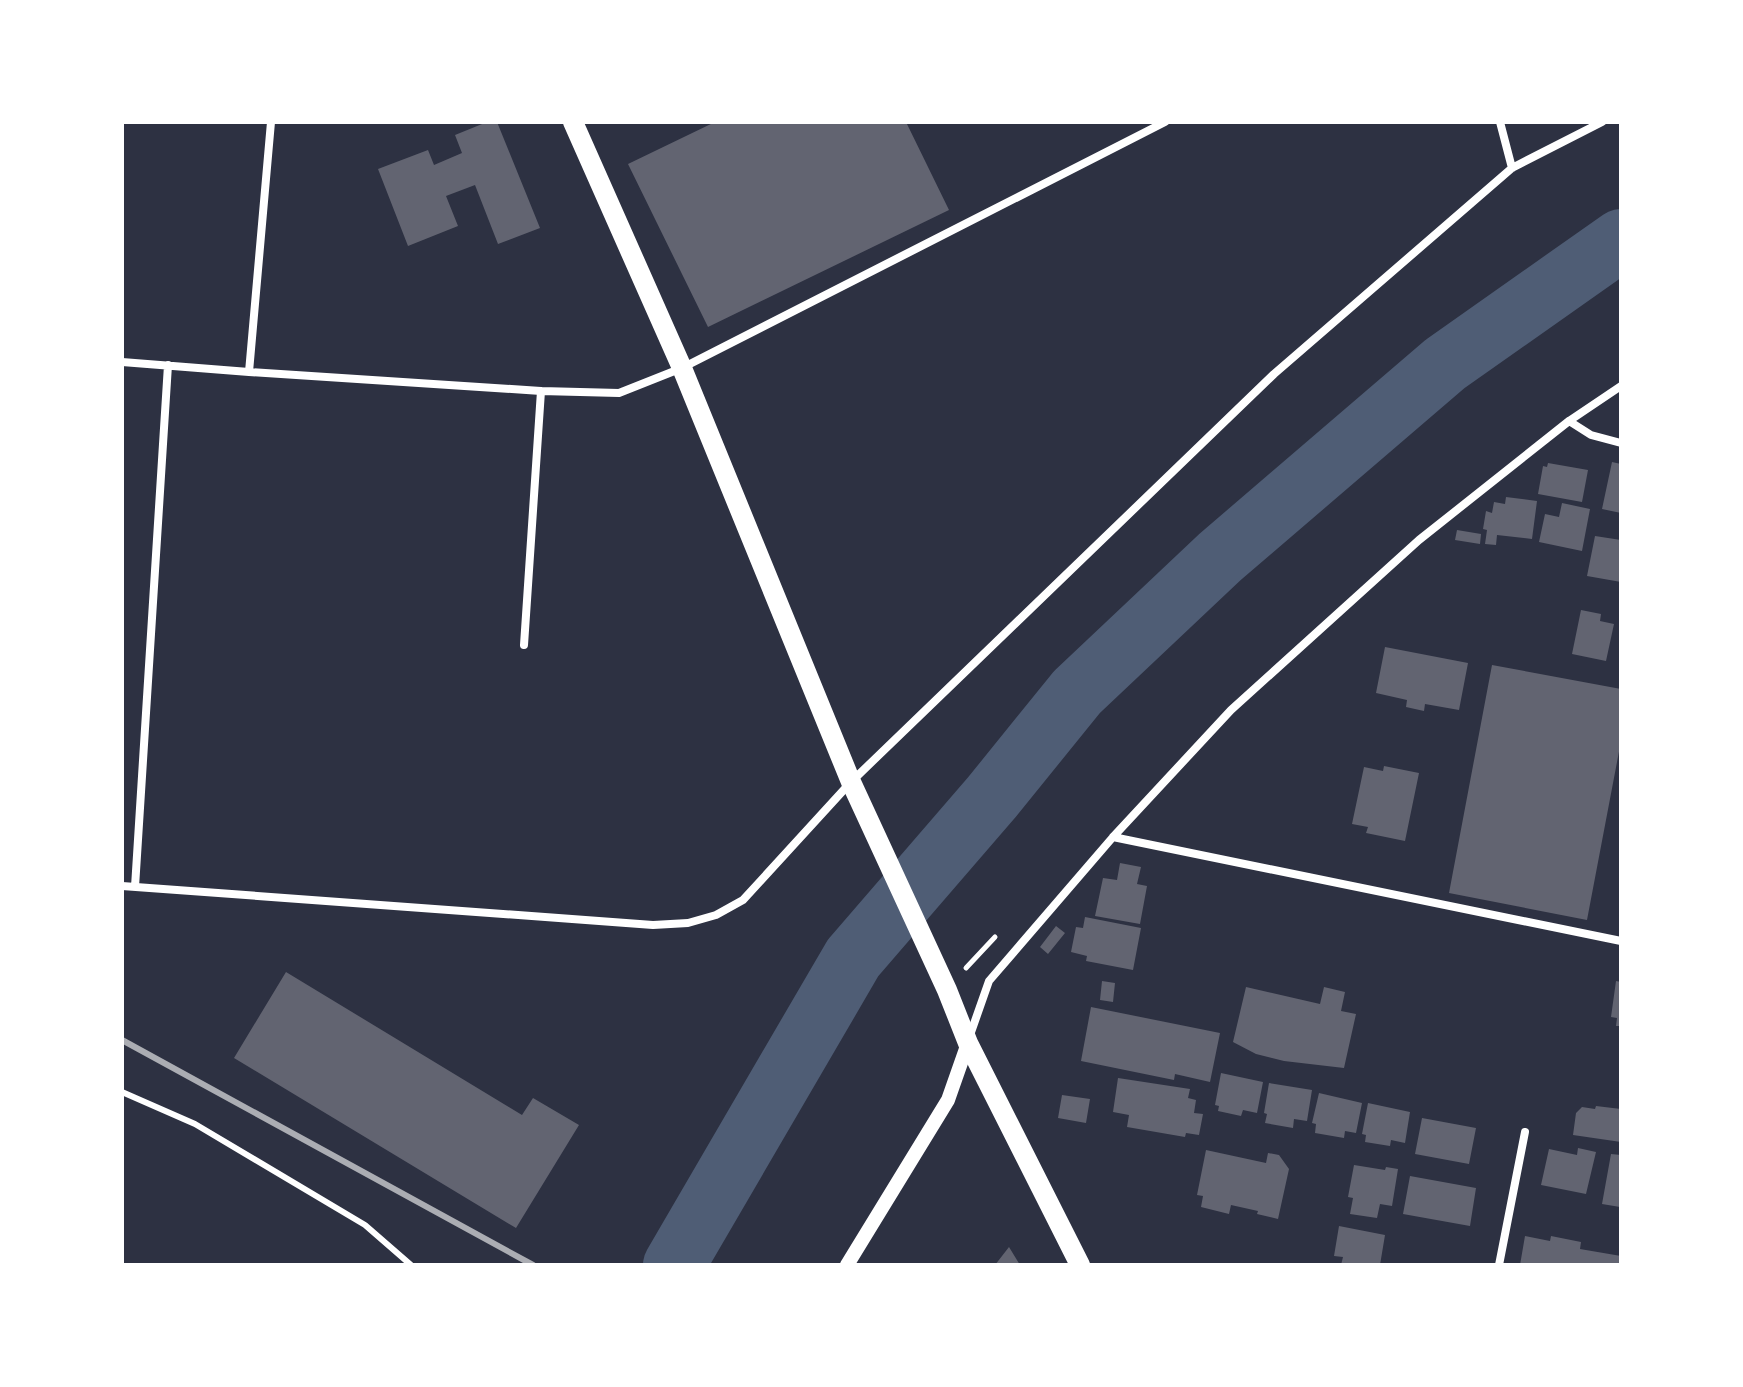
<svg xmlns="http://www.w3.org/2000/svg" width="1743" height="1387" viewBox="0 0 1743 1387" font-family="Signika,sans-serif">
	<rect width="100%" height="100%" fill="#2d3142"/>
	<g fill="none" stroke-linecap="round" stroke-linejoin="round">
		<path stroke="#4f5d75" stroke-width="62" d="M674,1265l179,-307 139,-161 85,-105 143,-135 225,-193 176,-124"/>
	</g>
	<path fill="#626471" d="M487,122h10l43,106 -42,16 -23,-59 -29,11 12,30 -50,20 -30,-77 50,-19 6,15 28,-12 -7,-18z
		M715,122h191l43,88 -241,117 -80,-163z
		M1612,462l9,2v49l-19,-4z
		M1548,463l40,7 -6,32 -44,-8 5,-28 4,1z
		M1506,497l31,4 -5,38 -35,-4 -1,10 -11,-1 2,-14 -4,-1 3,-18 6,2 2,-11 11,2z
		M1562,503l28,6 -8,42 -43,-9 6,-28 14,3z
		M1457,530l24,4 -1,10 -25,-4z
		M1595,536l26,4v42l-34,-6z
		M1581,610l20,4 -1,7 14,3 -8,37 -34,-7z
		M1385,647l83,16 -9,47 -34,-6 -1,7 -18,-4 1,-7 -31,-7z
		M1492,665l129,24v52l-34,179 -138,-27z
		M1384,766l35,7 -14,68 -39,-8 2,-6 -16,-3 12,-57 19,4z
		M1120,863l21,4 -4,17 10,2 -7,38 -45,-8 8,-38 14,2z
		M1085,917l56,11 -8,42 -47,-9 1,-5 -16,-4 5,-25 7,1z
		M1056,926l9,7 -17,21 -8,-7z
		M286,972l236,143 11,-17 46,27 -63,103 -282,-170z
		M1102,981l13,2 -2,19 -13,-2z
		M1616,981l5,1v44h-5l1,-8 -6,-1z
		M1246,987l74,17 4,-17 21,5 -4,19 15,3 -12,54 -60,-7 -28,-7 -23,-12z
		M1091,1007l129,26 -10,49 -35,-8 -1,6 -93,-19z
		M1221,1073l42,9 -6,31 -14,-3 -2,6 -23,-5 1,-5 -4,-1z
		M1118,1078l72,11 -2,9 8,2 -2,13 9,1 -4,21 -13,-2 -1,4 -58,-10 2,-12 -16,-3z
		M1269,1083l43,7 -5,31 -13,-2 -1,9 -28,-5 2,-9 -3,-1z
		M1319,1093l43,10 -6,30 -11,-2 -1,7 -29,-5 1,-9 -4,-1z
		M1062,1095l28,4 -4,24 -28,-5z
		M1368,1103l42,9 -5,31 -14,-3 -1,6 -25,-4 1,-7 -4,-1z
		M1596,1106l25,3v33l-48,-7 3,-22 6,-6 13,2z
		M1422,1118l54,10 -7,36 -54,-10z
		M1578,1148l18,4 -10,42 -45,-9 8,-36 28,6z
		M1206,1150l60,13 2,-10 11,2 10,14 -11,50 -21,-5 1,-3 -27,-6 -2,9 -28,-7 2,-11 -6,-1z
		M1611,1154l10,1 -1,52 -18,-3z
		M1354,1165l31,5 1,-3 12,2 -6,37 -12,-2 -3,14 -27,-4 3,-16 -5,-1z
		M1410,1176l66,12 -6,38 -67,-12z
		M1339,1226l46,9 -5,30h-39l2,-8 -9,-1z
		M1525,1236l25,5 1,-5 30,6 -1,7 41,7v9h-101z
		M1009,1247l11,18h-25z"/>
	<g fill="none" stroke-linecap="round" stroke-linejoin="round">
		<path stroke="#fff" stroke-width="5" d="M966,968l29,-31"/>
		<path stroke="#fff" stroke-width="6" d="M122,1092l73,32 170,101 46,40"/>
		<path stroke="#fff" stroke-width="8" d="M1500,122l12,46
			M122,362l127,10 292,19 78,2 63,-25 483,-246
			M249,372l22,-250
			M1569,421l22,14 30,8
			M524,645l17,-254
			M1113,837l508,104
			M122,886l531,39 35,-2 28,-8 27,-15 108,-118 423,-408 238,-206 90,-46
			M135,887l33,-522
			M969,1038l20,-57 124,-144 118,-127 188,-170 150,-119 52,-35
			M1499,1265l26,-133"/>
		<path stroke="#fff" stroke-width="14" d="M847,1265l101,-165 20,-57"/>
		<path stroke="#fff" stroke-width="20" d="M573,122l109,246 169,414 96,208 21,53 112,222"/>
		<path stroke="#abadb3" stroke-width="6" d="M122,1040l411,225"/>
	</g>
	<rect width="1743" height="1387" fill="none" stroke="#ffffff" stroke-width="248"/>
</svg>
